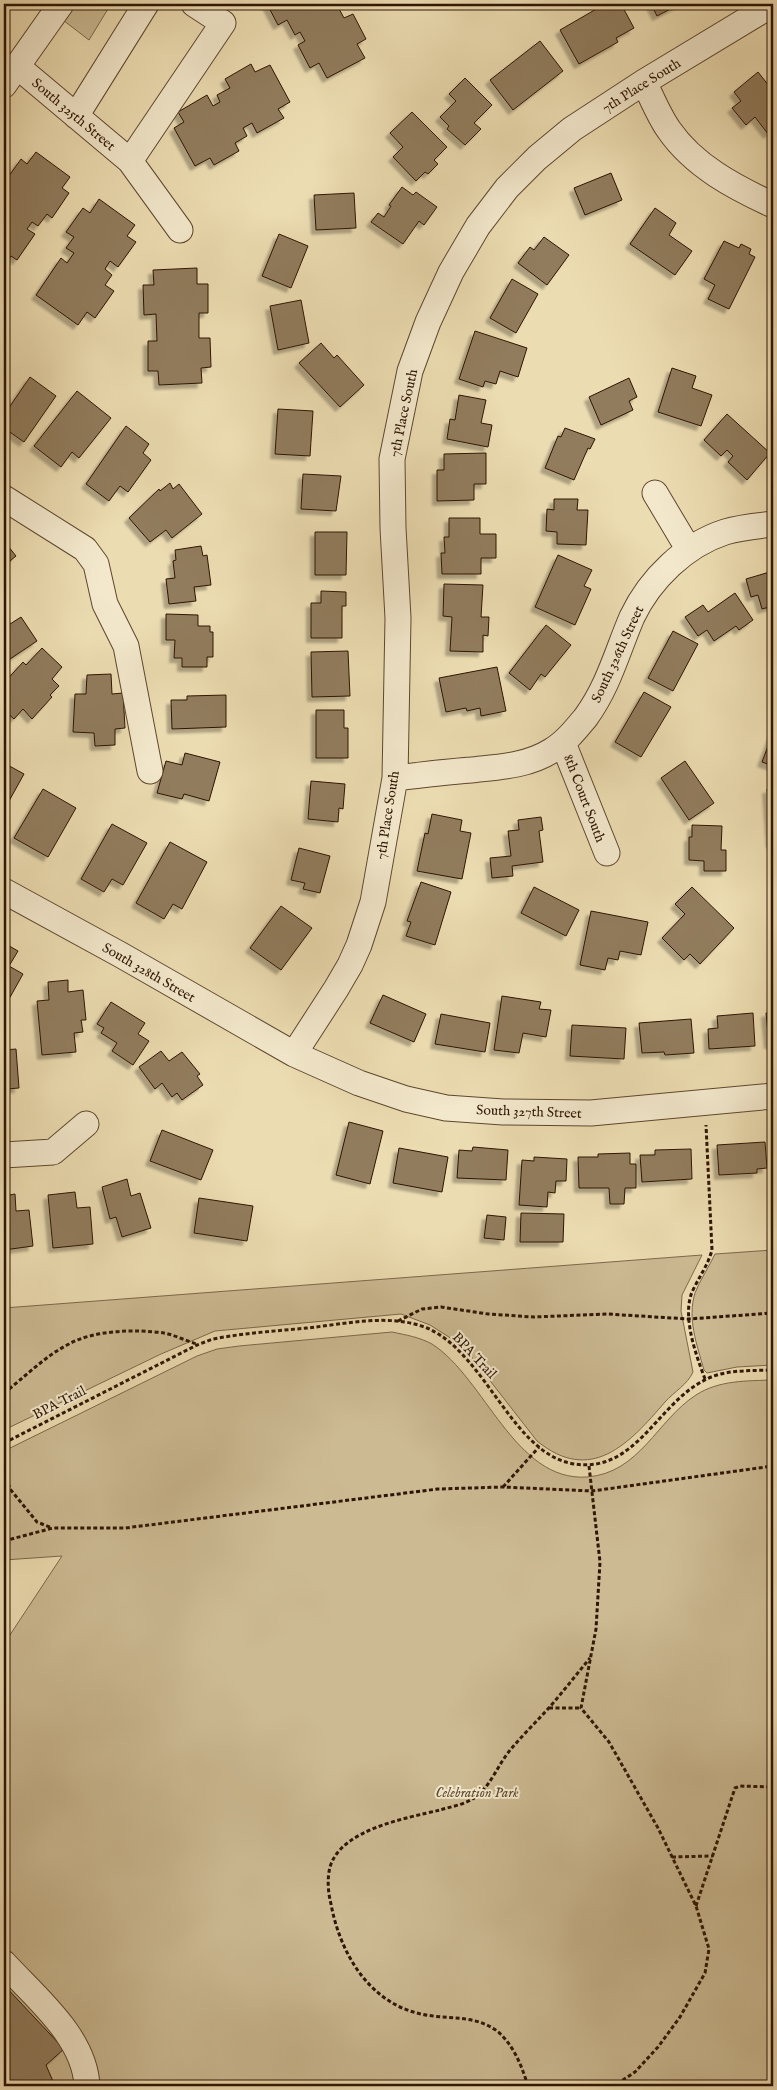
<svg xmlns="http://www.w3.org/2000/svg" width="777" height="2090" viewBox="0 0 777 2090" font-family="'IM FELL English',serif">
	<defs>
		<filter id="shadow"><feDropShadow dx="-4.5" dy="4.5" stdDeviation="1" flood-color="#0004"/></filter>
	</defs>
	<rect width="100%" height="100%" fill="#ecdcb1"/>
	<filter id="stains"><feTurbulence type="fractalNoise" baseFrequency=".004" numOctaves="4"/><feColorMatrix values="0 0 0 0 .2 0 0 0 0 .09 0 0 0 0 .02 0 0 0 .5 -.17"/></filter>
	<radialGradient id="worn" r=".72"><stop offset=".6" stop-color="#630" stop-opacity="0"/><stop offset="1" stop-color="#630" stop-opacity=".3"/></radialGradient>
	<path fill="#ccba93" stroke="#7d684a" d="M42,4h69l-22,36z
		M773,1250v115l-36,2 -30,6 -3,-3c-7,-25 -17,-51 -9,-77 5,-13 14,-26 20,-39z
		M702,1255l-20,40 -1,16 12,61c-5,12 -19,20 -28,30 -36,42 -74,83 -128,39l-74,-95 -33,-21 -29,-11 -186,17 -54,23 -157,76v-122z
		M392,1332c14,3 27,5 40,12 53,34 83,138 155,133 53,-4 70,-57 109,-82 23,-15 51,-14 77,-15v706h-769v-442l58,-88 -58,4v-109l193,-95 20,-7 22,-3z"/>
	<path fill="#917c5d" stroke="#2e1502" filter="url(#shadow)" d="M267,4h60l3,5 7,-4 7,13 9,-4 13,25 -9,5 8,14 -38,20 -8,-15 -9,5 -12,-23 7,-4 -5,-9 -5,3 -8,-15 -9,5z
		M605,4h16l13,24 -18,10 2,4 -39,22 -19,-34z
		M651,4h29l-23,12z
		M540,41l23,30 -50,39 -23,-30z
		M251,64l4,8 15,-7 20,37 -12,7 6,9 -27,15 -5,-10 -9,5 4,8 -12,7 4,8 -25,14 -4,-7 -15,8 -21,-38 10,-6 -6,-10 29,-17 6,11 7,-4 -3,-7 13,-7 -5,-9z
		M758,72l15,19v39l-5,4 -13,-17 -9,8 -14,-17 9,-7 -7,-9z
		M465,78l27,27 -18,18 7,6 -16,16 -18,-16 2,-3 -9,-9 16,-16 -7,-7z
		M412,112l35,35 -13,13 4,4 -10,10 -3,-2 -9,9 -23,-24 10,-10 -13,-14z
		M36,152l34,25 -8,11 7,5 -17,25 -5,-4 -9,12 -6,-4 -5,7 8,5 -18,26 -6,-4 -7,10v-68l6,-7 -6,-5v-3l17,-24 6,5z
		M611,173l11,27 -37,15 -11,-27z
		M402,187l11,8 3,-3 21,15 -13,18 -5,-4 -16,23 -32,-22 7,-9 6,4 7,-11 -2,-1z
		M354,193l2,35 -40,2 -2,-35z
		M99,199l36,26 -8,11 9,6 -18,25 -8,-6 -5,8 7,6 -7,10 9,6 -19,27 -8,-6 -9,13 -42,-30 25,-37 6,5 7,-10 -8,-5 8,-11 -8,-5 17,-24 7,5z
		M655,208l21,15 -7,12 23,16 -17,24 -45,-31z
		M279,234l29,12 -17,42 -29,-12z
		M544,237l25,18 -22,30 -29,-22 12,-16 4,3z
		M724,241l15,7 2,-4 10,5 -2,5 6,3 -26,52 -21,-10 7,-14 -11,-6z
		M197,268v16h11v29h-9v25h11l1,29 -10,1 1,15 -43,2 -1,-14h-10v-30h9l-1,-27 -12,1 -1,-30h11l-1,-15z
		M512,279l26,15 -22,39 -26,-15z
		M301,300l8,43 -31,7 -8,-44z
		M475,331l52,17 -9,29 -18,-6 -4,13 -11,-3 -2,6 -24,-8z
		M321,343l13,15 3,-3 27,30 -24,22 -41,-44z
		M672,368l24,8 -4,12 20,7 -11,31 -43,-14z
		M30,377l26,19 -32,46 -20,-14v-13z
		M629,378l8,19 -8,4 4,9 -32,15 -12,-28z
		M77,391l34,27 -32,40 -7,-6 -11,15 -27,-21z
		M459,395l27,5 -5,23 11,2 -4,22 -41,-8 3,-20 5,1z
		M278,409l35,2 -3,45 -35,-2z
		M727,414l43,39 -23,27 -19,-18 5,-6 -6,-6 -6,6 -17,-16z
		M126,426l23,18 -6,9 8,7 -23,32 -8,-6 -11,15 -23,-17z
		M565,428l30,11 -5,10 -2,-1 -14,32 -29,-12 13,-32 3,1z
		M486,453v31h-12v16l-37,1v-31h7v-16z
		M303,474l38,2 -5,35 -35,-2z
		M170,483l3,6 6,-5 23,30 -30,24 -6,-8 -16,12 -21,-24 30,-29 1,2z
		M554,499h24l-1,11h11l-2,35 -29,-1v-12l-11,-1 1,-22 7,1z
		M449,518h31v16h16v24h-15v16h-39l-1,-21h4l-1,-16h5z
		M315,532h32l-1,43h-31z
		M4,541l12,15 -12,10z
		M201,546l2,10 4,-1 4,30 -17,2 2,14 -27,3 -3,-25 9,-1 -2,-17 3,-1 -1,-10z
		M558,555l34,15 -8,16 7,3 -16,36 -40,-18z
		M773,571v35l-11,3 -4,-14 -7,2 -5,-18z
		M444,584l39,1 -2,32h8l-1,19 -5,-1v17l-33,-1 2,-34 -9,-1z
		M321,591l25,1v14h-4v32h-31v-35h10z
		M735,593l18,27 -14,10 -3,-4 -22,15 -7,-11 -9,6 -13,-19 18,-12 5,7z
		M166,614l32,1v11h12v6h3v25h-6v10h-25v-9h-8l1,-18h-9z
		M21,617l16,24 -33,22v-42l3,5z
		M546,625l25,20 -26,32 -4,-3 -11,16 -21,-17z
		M673,631l25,13 -25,47 -25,-13z
		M42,648l20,19 -10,12 7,7 -9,9 2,2 -20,22 -9,-10 -9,10 -10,-9 6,-9 -6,-5 4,-5 -4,-4v-4l19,-21 3,3z
		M348,651l2,45 -38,1 -1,-45z
		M497,667l9,44 -25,5 -1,-8 -13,3 -1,-3 -20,4 -7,-34z
		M111,674l1,20 11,-1 2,35 -10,1v16l-20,1 -1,-13 -21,-1 2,-38h11l1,-19z
		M644,692l27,15 -30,50 -26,-15z
		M226,695v32l-54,2 -1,-29h16v-4z
		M316,710h28v18h4v30h-32z
		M773,733v33l-11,-4z
		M185,753l35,9 -11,39 -25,-7 -2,5 -25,-6 9,-32 16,4z
		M685,761l29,42 -25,17 -28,-42z
		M4,763l20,11 -20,36z
		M311,781l34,3 -2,25 -4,-1 -1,14 -30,-3z
		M43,789l33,19 -28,49 -34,-19z
		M767,789h6v54h-2z
		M432,814l30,6 -2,11 11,2 -9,46 -45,-8 8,-38 3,1z
		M541,817l2,13 -4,1 4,31 -31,4 1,10 -21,2 -2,-20 21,-2 -3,-25 11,-1 -1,-10z
		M112,824l35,19 -24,42 -11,-6 -8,13 -23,-13z
		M692,825l30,1 -1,24h5v21h-22v-10l-15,-1v-23h3z
		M170,842l37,20 -25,47 -9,-5 -9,15 -28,-16z
		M299,848l31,8 -10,37 -17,-4 2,-6 -14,-3z
		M421,882l30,10 -16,53 -29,-9 5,-14 -4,-1z
		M534,887l45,23 -13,26 -45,-23z
		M692,887l42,41 -34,36 -10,-10 -6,6 -22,-22 23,-24 -10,-10z
		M281,906l31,22 -31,42 -31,-22z
		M591,911l57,11 -7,33 -21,-4 -2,9 -10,-2 -3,12 -25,-5z
		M4,943l14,8 -9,15 14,8 -19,34z
		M68,980v12l15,-2 3,30h-5l2,12 -9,1 2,19 -34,3 -5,-54 12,-1 -1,-18z
		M383,995l43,19 -12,28 -44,-19z
		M502,996l39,6 -2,7 12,1 -5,27 -23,-4 -4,20 -25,-3z
		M111,1002l34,21 -7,11 11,7 -16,24 -21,-14 5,-8 -16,-10 3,-5 -7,-4z
		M773,1012v32h-4l-3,-31z
		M753,1013l2,33 -46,3 -1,-20 10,-1 -1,-12z
		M441,1014l49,9 -5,29 -50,-8z
		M691,1019l3,34 -29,2 -1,-3 -22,1 -3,-30z
		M572,1025l54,3 -2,31 -54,-3z
		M16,1049l3,39 -12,1 2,20h-5v-59z
		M161,1051l8,10 13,-9 18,22 -3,2 6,9 -21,15 -5,-7 -5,4 -10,-14 -7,6 -16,-22z
		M349,1122l34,9 -13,53 -34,-9z
		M162,1130l51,20 -12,30 -51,-19z
		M765,1142l2,26 -10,1v4l-38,2 -2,-30z
		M473,1147l35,3 -2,30 -49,-2 2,-28 13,1z
		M399,1148l49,9 -6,35 -49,-9z
		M691,1149l1,30 -50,3 -2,-27h15v-5z
		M630,1153v11h6v24h-11l-1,16h-14l-1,-16h-30l-1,-31h20v-3z
		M534,1157l33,2 -1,22h-10l-1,12 -7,-1 -1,15 -28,-2 3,-45 12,1z
		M127,1179l4,17 9,-3 11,35 -29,9 -6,-20 -6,2 -8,-32z
		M75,1192l2,16 13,-1 3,37 -40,4 -5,-53z
		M15,1194l1,17 13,-1 4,36 -29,4v-54z
		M199,1198l54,8 -6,35 -53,-8z
		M521,1213l43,1 -1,28h-43z
		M487,1215l19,2 -2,23 -20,-2z
		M4,1985l60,64 -18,16 9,21h-51z"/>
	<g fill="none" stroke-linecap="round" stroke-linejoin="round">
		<g stroke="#5e472e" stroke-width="27">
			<path id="minor" d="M18,67l112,94 50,69
				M644,82c8,16 15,34 25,48 25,36 65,57 104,75
				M4,85l57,-81
				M76,116l70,-112
				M130,161l93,-138 -29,-19
				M655,493l34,57
				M4,498l81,51 11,15 9,40 21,42 24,125
				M563,743l44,110
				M395,778c25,-3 50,-6 76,-8 27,-3 56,-4 80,-19 14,-8 25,-22 35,-34 23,-32 31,-65 46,-100 18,-38 53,-72 93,-85 16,-5 32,-6 48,-8
				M4,891l117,64 173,99 65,29 47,16 40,9 57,4 88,1 182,-17
				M294,1054l42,-65 14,-24 9,-20 14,-43 22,-124 3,-160 -5,-90 -1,-69 18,-88 18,-49 23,-50 27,-46 29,-38 30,-30 35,-29 72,-47 129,-78
				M4,1155l49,-3 33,-28
				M4,1963c31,34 81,74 83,123"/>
		</g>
		<path stroke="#2e1502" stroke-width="3" stroke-dasharray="4 2.5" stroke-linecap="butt" d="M398,1321l24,-12 19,-2 47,7 46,3 73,-3 81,5 85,-6
			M705,1379c-9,-24 -23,-62 -13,-87 7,-15 16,-27 20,-42l-6,-125
			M4,1393c21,-16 41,-37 65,-49 25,-14 67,-15 95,-11 11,2 22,8 33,11
			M4,1443l193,-98 16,-6c31,-6 63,-8 94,-11 38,-4 83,-15 120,0 59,25 86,128 148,136 60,9 82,-59 128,-83 20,-12 47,-10 70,-11
			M589,1466l11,96 -4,67 -15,79 28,34 49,86 38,78 13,43 -4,24 -25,44 -22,30 -23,25 -21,14
			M4,1471l6,18 27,33 15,6
			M503,1487l36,-40
			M4,1541l49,-13h72l313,-39 65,-2 89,4 181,-25
			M549,1708h32
			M672,1857l41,-1
			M696,1906l39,-118 5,-2 33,1
			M528,2086c-6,-19 -14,-41 -31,-55 -23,-17 -50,-11 -76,-17 -52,-11 -81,-61 -90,-110 -3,-12 -4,-25 -1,-37 11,-38 77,-49 110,-57 13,-4 28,-6 38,-15 14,-12 21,-32 33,-46 11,-13 24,-26 36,-39 15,-17 29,-35 43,-52"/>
		<use href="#minor" stroke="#f3e8cc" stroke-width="25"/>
	</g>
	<g text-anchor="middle" stroke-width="4" stroke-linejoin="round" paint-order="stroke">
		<g font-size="14" fill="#2e1502" stroke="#f3e8cc">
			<text transform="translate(641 85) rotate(-32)" y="5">7th Place South</text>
			<text transform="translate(74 114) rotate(40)" y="5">South 325th Street</text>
			<text transform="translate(403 413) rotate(-78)" y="5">7th Place South</text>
			<text transform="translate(617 654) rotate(-65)" y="5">South 326th Street</text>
			<text transform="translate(585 798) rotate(69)" y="5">8th Court South</text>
			<text transform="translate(387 815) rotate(-81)" y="5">7th Place South</text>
			<text transform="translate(149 972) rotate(30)" y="5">South 328th Street</text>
			<text transform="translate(529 1111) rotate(2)" y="5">South 327th Street</text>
			<text transform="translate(475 1355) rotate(47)" y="5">BPA Trail</text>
			<text transform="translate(59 1402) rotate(-27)" y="5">BPA Trail</text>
		</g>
		<g font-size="14" font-style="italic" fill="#5d472e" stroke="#f3e8cc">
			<text x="477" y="1797">Celebration Park</text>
		</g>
	</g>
	<rect width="777" height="2090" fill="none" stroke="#ecdcb1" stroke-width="20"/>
	<rect x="5" y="5" width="767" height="2080" fill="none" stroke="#2e1502" stroke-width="2.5"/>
	<rect x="10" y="10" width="757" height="2070" fill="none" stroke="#2e1502"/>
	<rect width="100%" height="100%" filter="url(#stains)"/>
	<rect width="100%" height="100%" fill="url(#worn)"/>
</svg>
